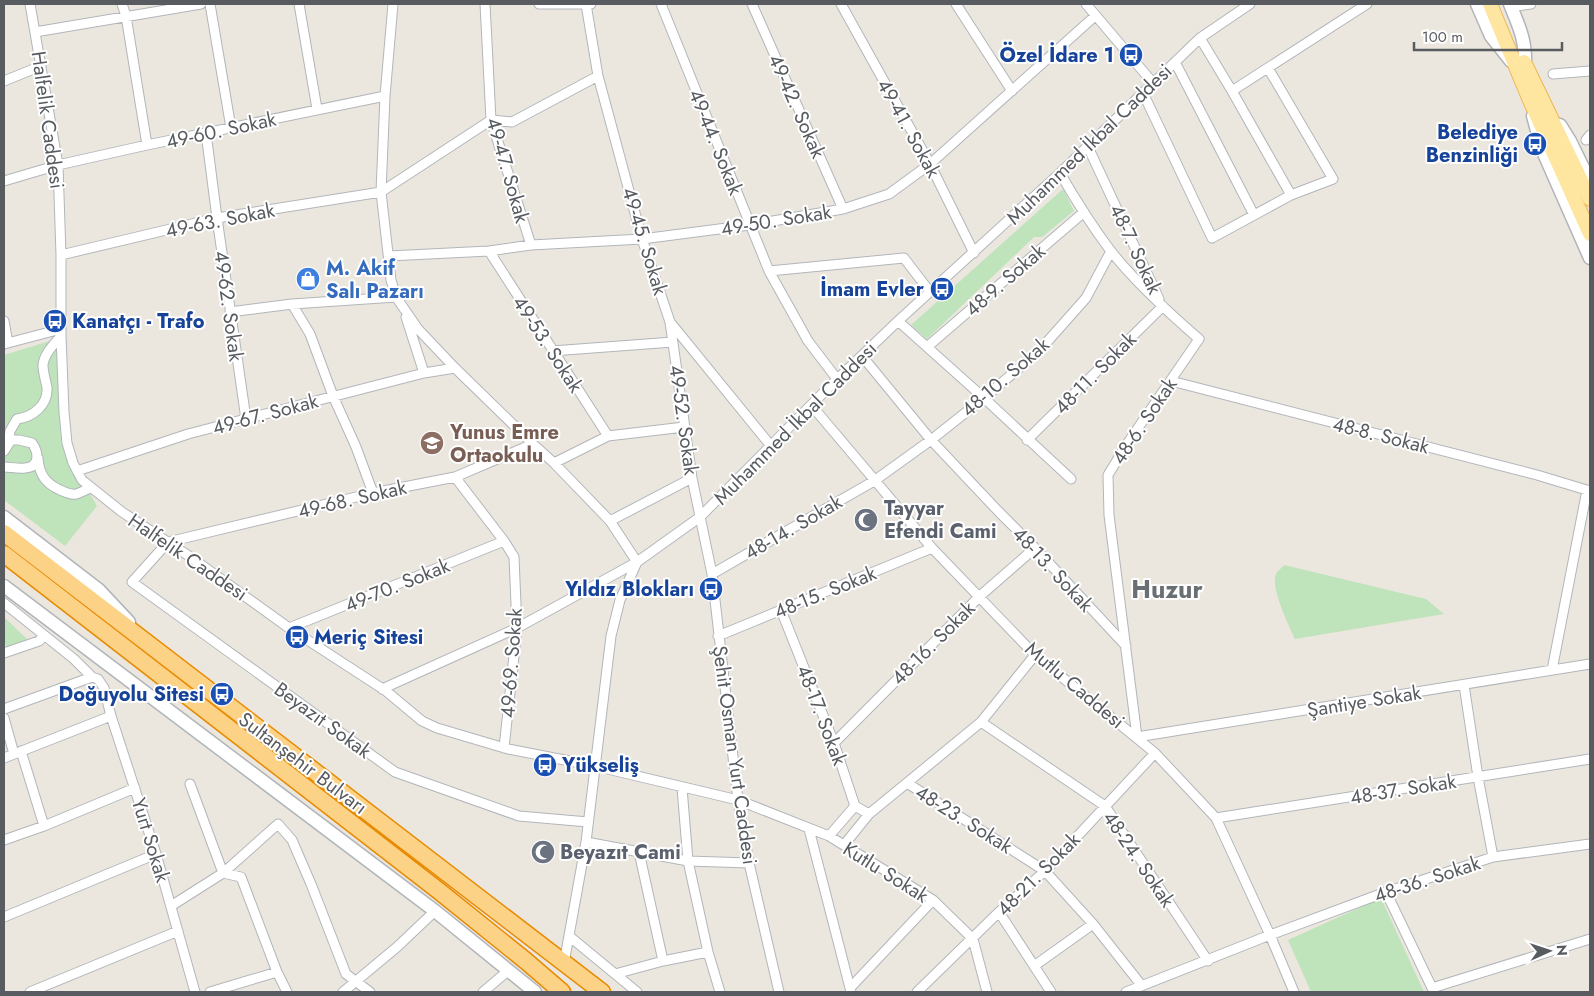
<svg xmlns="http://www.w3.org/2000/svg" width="1594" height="996" viewBox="0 0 1594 996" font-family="Jost,sans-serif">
	<rect width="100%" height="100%" fill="#ebe7df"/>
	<path fill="#bfe3bb" d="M1063,189l11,22 -32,26h-8l-107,102 -16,-14z
		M53,340l4,5 4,96 8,22 19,27 9,16 -32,40 -61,-46v-145z
		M1284,565l142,34 18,15 -149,25c-6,-13 -25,-52 -19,-65 1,-3 6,-6 8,-9z
		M4,617l24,23 -22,7 -2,-9z
		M1381,898l43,94h-113l-23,-52z"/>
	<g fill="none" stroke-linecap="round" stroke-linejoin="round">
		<g stroke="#b2b6ba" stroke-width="11">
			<path id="street" d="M30,4l28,161 3,90v81l3,76 3,31 6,20 9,17 40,32 67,44 100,72 97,63 36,30 15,7 71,21 87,17 143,34 91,36 104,64 40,39 14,53
				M122,4l4,12 21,129
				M210,4l21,124
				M299,4l18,105
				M485,4l6,116 40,125
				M539,4h52
				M586,4l12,72 44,163 28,83 101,124
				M661,4l108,267 39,70 29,38
				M752,4l91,205
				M841,4l89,160 44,89
				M956,4l56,87
				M1086,4l67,79
				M1511,7l20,-3
				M35,32l166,-28
				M1200,38l32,53 59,104
				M1175,62l79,153
				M1553,74l37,-3
				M4,81l37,-15
				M1232,91l135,-87
				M1143,93l69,145 79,-43 42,-16 -65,-111
				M206,133l11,85 29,201
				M1586,140l4,-5
				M1088,147l71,152
				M1060,173c15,26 32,53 50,77 25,32 59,63 89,89l-72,105 -19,31 1,40 28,222
				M4,181l54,-16 89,-20 238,-49
				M489,251l119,185
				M61,255l156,-37 164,-26 110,-72 21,2 86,-46
				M389,256l100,-5 42,-6 111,-6 108,-14 93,-16 46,-15 41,-30 165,-148
				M769,271l135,-13 26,34
				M292,304l18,30 23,62 23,51 17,46
				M230,312l62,-8 104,-7
				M406,317l18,56
				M4,321l4,22
				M898,321l86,77 87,81
				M670,322l22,156 20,96 26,226 11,63 30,129
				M4,344l57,-15
				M927,347l157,-135
				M552,351l121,-9
				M862,356l69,84 68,72 36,36 91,98
				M1171,381l366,94 53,16
				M812,406l120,142 103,107 120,98 61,65 54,117 24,57
				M1027,440l136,-134
				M533,444l-78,33 -82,16 -205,49 -36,40 263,190 124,44 69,6
				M4,451l7,-11 -2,-1 1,-8 7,-12c16,-2 31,-14 30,-31 -1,-7 -4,-15 -4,-23 1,-11 11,-21 18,-29
				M38,458c1,16 7,25 22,32 5,2 10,5 16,4 5,-1 10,-5 15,-6
				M554,463l54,-27 76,-9
				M4,467c6,0 14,2 21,1 15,-1 14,-15 7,-25l-13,-3h-8
				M77,471l111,-37 236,-61 31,-5
				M455,477l49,64 10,16 3,71 -13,120
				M610,521l82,-43
				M712,574l162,-93 57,-41 53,-42 55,-47 47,-53 25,-47
				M4,603l70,56 18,18 6,2 6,9 7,28 45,138 39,138
				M781,610l53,133 21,63 14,8
				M289,628l215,-87
				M718,636l214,-88
				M4,653l35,-12 5,-6
				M1552,670l35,-180
				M1464,685l14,92 15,80
				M382,689l135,-61 120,-66 -27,-41 -56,-58 -21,-19 -78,-76 -37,-39 -22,-32 -5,-17 -10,-88 4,-96 8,-92
				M4,709l88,-32
				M4,718l10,36
				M981,722l124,84 103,155
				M1137,737l453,-73
				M834,743l146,-147 55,-48
				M21,751l23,75
				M4,758l107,-42
				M907,783l138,88 48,53 49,62
				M190,784l33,89 18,4 36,95 10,20
				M682,788l6,73 20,91 12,40
				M1216,818l374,-59
				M809,829l42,163
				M829,836l26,-30
				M4,840l40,-14 91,-38
				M586,842l102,19 61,2
				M844,845l25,-31 112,-92 54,-67
				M639,852l24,109
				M1386,892l48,100
				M171,906l52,-33 55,-49 14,16 19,44 35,90 24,18
				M999,912l52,80
				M4,917l152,-63
				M569,936l68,56
				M564,963l22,-121 25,-206 9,-36 17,-38 63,-45 126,-127 72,-69 162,-148 140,-135 50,-34
				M1034,966l59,-42
				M615,974l48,-13 45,-9
				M850,988l83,-88
				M1432,988l158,-49
				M30,992l148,-61
				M210,992l67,-20
				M343,992l54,-45 38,-36
				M483,992l26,-22
				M917,992l82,-80 46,-41 110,-118
				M1126,992l144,-57 116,-43 107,-35 97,-13"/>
		</g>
		<g stroke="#b1b5ba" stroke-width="15">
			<path id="secondary" d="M1477,4l14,32 20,25
				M1510,4c9,23 16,35 15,62
				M1533,116l9,33 48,109
				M1560,125l10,16 20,41
				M4,517l95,73 30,32
				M4,586l431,325 100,81"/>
		</g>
		<g stroke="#efb554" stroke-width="16">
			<path id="primary" d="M1490,4l39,94 61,136
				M1524,62l66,137"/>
		</g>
		<g stroke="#e88a02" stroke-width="19">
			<path id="highway" d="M4,533l598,459
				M4,554l435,337 87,70 36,31"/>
		</g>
		<use href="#street" stroke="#fff" stroke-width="9"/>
		<use href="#secondary" stroke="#fff" stroke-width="12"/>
		<use href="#primary" stroke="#fee6a1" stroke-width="14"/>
		<use href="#highway" stroke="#fcd286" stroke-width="16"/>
	</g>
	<defs>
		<g id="bus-disc" transform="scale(1.25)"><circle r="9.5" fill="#1a4fb4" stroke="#fff"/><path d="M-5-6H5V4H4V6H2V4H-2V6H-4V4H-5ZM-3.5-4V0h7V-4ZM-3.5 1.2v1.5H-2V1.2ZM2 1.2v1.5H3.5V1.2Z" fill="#fff"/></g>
		<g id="shop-disc" transform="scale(1.25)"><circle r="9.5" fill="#3f7fe0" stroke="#fff"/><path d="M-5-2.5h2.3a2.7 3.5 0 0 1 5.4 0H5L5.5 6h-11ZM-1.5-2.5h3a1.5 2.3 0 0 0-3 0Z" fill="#fff"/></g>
		<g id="school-disc" transform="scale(1.25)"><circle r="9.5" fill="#8d6e63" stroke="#fff"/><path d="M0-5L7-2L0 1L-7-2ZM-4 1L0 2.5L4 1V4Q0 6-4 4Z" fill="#fff"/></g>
		<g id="mosque-disc" transform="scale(1.25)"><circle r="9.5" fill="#6b7280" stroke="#fff"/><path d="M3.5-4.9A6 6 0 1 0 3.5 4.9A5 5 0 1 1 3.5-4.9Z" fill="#fff"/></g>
	</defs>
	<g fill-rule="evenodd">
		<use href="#bus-disc" x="1131" y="55"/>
		<use href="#bus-disc" x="1535" y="144"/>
		<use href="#shop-disc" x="308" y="279"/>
		<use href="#bus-disc" x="942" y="289"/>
		<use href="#bus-disc" x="55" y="321"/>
		<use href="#school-disc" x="432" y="443"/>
		<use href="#mosque-disc" x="866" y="520"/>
		<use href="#bus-disc" x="711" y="589"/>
		<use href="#bus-disc" x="297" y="637"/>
		<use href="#bus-disc" x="222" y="694"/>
		<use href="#bus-disc" x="545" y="765"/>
		<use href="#mosque-disc" x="543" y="852"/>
	</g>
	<g text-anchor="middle" stroke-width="4" stroke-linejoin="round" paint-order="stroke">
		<g font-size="20" font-weight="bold" fill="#164399" stroke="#fff" text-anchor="end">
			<text x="1114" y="62">Özel İdare 1</text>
			<text x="1518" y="139">Belediye<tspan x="1518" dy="23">Benzinliği</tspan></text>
			<text x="924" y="296">İmam Evler</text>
			<text x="72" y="328" text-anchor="start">Kanatçı - Trafo</text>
			<text x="694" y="596">Yıldız Blokları</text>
			<text x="314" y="644" text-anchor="start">Meriç Sitesi</text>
			<text x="204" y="701">Doğuyolu Sitesi</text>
			<text x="562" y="772" text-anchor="start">Yükseliş</text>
		</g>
		<g font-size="20" fill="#585c60" stroke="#fff">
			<text transform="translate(797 106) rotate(66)" y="7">49-42. Sokak</text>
			<text transform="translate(48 120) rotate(82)" y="7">Halfelik Caddesi</text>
			<text transform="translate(909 128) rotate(61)" y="7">49-41. Sokak</text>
			<text transform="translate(221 130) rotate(-12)" y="7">49-60. Sokak</text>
			<text transform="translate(716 142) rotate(68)" y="7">49-44. Sokak</text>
			<text transform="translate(1089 144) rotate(-44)" y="7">Muhammed İkbal Caddesi</text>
			<text transform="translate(508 170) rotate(74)" y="7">49-47. Sokak</text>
			<text transform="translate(220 220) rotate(-11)" y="7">49-63. Sokak</text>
			<text transform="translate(776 220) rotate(-9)" y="7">49-50. Sokak</text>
			<text transform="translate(645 241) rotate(73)" y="7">49-45. Sokak</text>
			<text transform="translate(1136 249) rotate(65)" y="7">48-7. Sokak</text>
			<text transform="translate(1005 280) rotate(-41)" y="7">48-9. Sokak</text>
			<text transform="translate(229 306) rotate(82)" y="7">49-62. Sokak</text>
			<text transform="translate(548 344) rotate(57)" y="7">49-53. Sokak</text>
			<text transform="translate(1095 373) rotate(-45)" y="7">48-11. Sokak</text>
			<text transform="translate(1005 377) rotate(-41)" y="7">48-10. Sokak</text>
			<text transform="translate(265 414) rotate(-15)" y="7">49-67. Sokak</text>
			<text transform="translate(684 420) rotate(82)" y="7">49-52. Sokak</text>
			<text transform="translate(1144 421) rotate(-56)" y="7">48-6. Sokak</text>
			<text transform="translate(795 423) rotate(-45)" y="7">Muhammed İkbal Caddesi</text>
			<text transform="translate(1381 435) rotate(14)" y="7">48-8. Sokak</text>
			<text transform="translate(352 499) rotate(-13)" y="7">49-68. Sokak</text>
			<text transform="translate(793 527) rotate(-30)" y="7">48-14. Sokak</text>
			<text transform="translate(188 557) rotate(34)" y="7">Halfelik Caddesi</text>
			<text transform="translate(1053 569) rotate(47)" y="7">48-13. Sokak</text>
			<text transform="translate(397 585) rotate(-22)" y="7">49-70. Sokak</text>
			<text transform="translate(825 592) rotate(-22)" y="7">48-15. Sokak</text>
			<text transform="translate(933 643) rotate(-45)" y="7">48-16. Sokak</text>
			<text transform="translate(511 663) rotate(-86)" y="7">49-69. Sokak</text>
			<text transform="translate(1075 685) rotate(40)" y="7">Mutlu Caddesi</text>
			<text transform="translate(1364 701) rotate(-9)" y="7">Şantiye Sokak</text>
			<text transform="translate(822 715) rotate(69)" y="7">48-17. Sokak</text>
			<text transform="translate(323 720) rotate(36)" y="7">Beyazıt Sokak</text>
			<text transform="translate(735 755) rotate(82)" y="7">Şehit Osman Yurt Caddesi</text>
			<text transform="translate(303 763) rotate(37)" y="7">Sultanşehir Bulvarı</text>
			<text transform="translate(1403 789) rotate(-9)" y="7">48-37. Sokak</text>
			<text transform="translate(964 819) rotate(32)" y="7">48-23. Sokak</text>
			<text transform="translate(151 840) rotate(73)" y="7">Yurt Sokak</text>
			<text transform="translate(1139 859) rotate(56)" y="7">48-24. Sokak</text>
			<text transform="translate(886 872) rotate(32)" y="7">Kutlu Sokak</text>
			<text transform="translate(1038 874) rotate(-45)" y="7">48-21. Sokak</text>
			<text transform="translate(1427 879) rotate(-18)" y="7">48-36. Sokak</text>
		</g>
		<g font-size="20" font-weight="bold" fill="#366cbe" stroke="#fff" text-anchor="start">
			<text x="326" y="275">M. Akif<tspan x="326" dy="23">Salı Pazarı</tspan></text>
		</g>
		<g font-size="20" font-weight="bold" fill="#785e54" stroke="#fff" text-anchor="start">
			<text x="450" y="439">Yunus Emre<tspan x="450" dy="23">Ortaokulu</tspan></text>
		</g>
		<g font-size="20" font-weight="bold" fill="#5b616d" stroke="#fff" text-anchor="start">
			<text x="884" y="515">Tayyar<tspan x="884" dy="23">Efendi Cami</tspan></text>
			<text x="560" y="859">Beyazıt Cami</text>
		</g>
		<g font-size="25" font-weight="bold" fill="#696f72" stroke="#fff">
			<text x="1167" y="598">Huzur</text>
		</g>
	</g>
	<rect width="1594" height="996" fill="none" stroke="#585c60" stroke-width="10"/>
	<g transform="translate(1549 951) rotate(87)" stroke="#ffffff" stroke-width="4" paint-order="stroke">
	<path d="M0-4L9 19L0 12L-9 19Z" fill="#585c60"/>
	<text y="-8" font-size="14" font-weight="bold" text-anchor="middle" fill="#585c60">N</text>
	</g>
	<path d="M1414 42v8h148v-8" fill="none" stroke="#585c60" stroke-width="2.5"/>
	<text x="1422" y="42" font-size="15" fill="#585c60" stroke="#ffffff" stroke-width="4" paint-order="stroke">100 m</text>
</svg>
